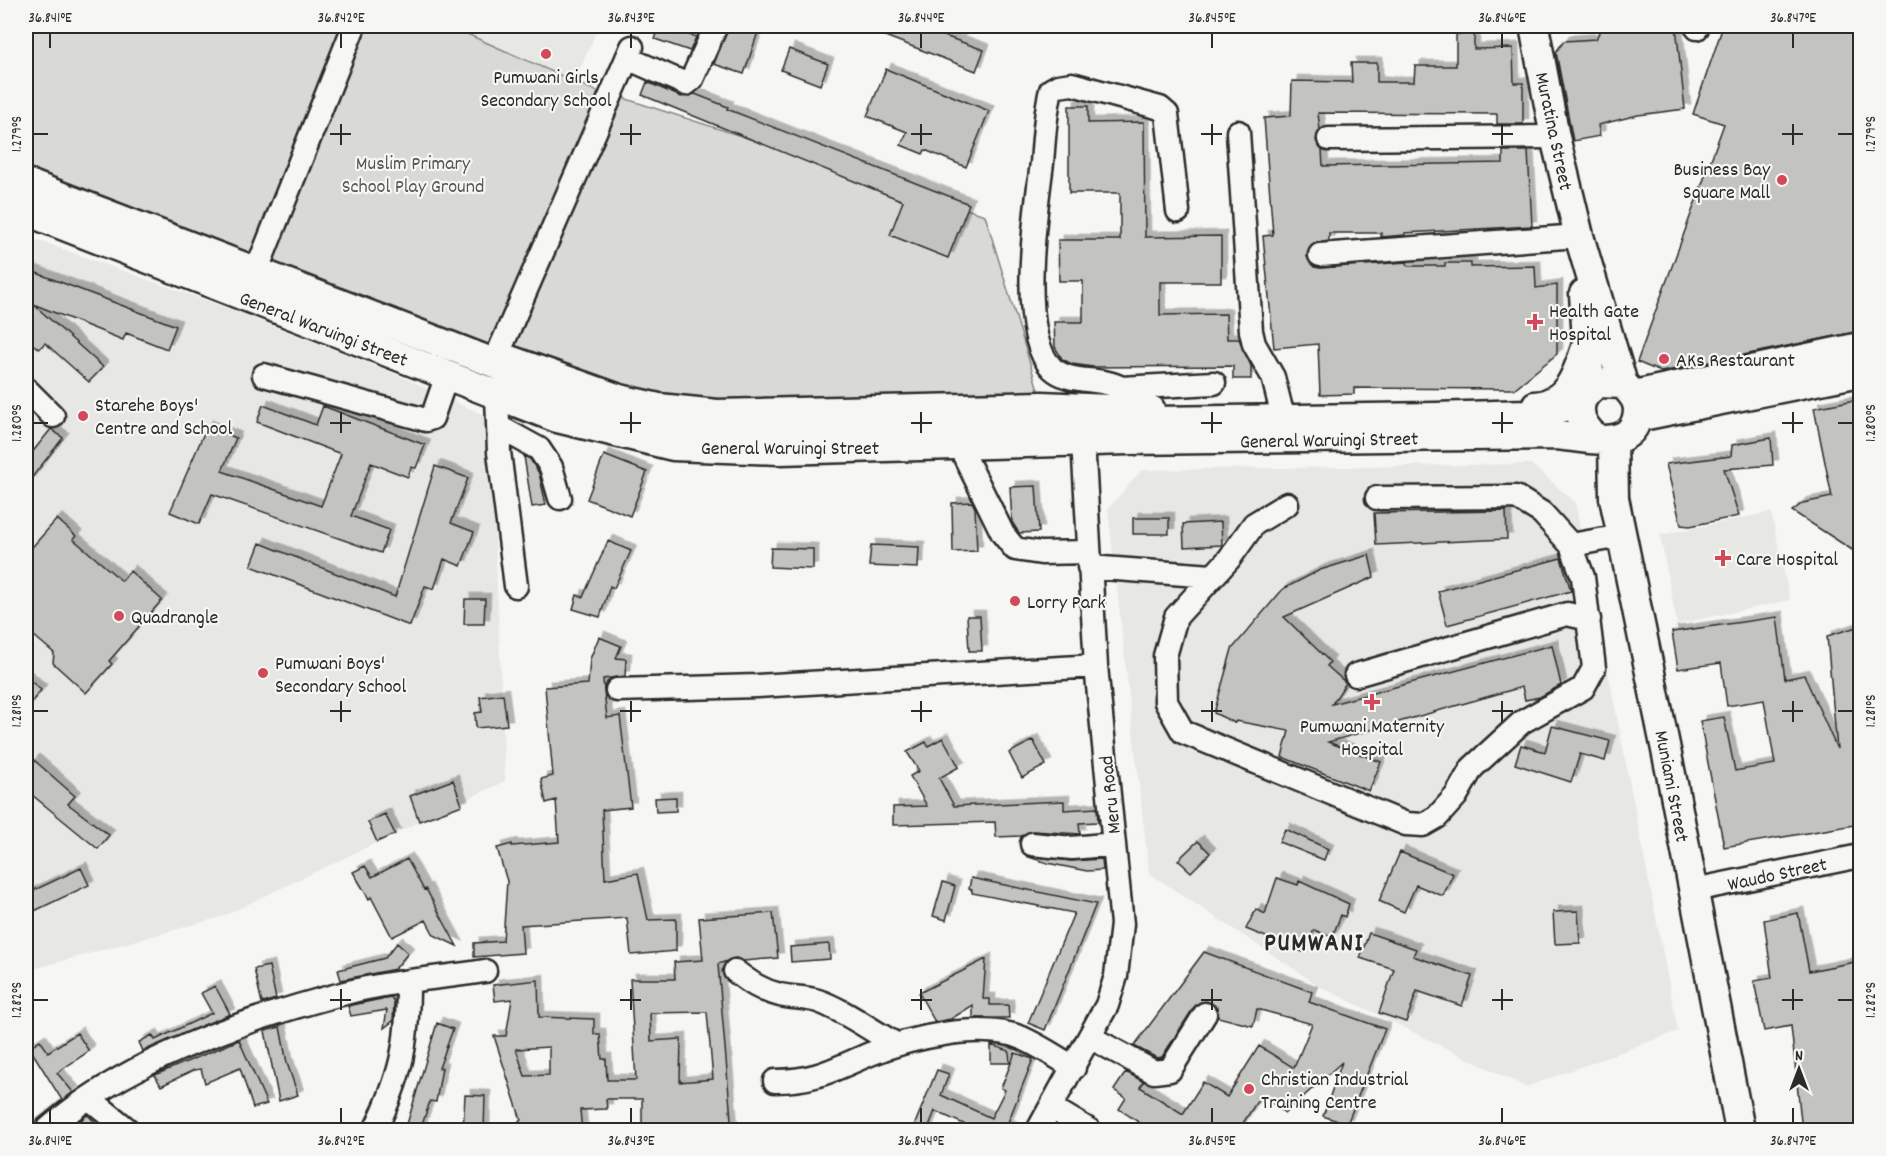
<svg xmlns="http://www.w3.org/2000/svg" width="1886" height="1156" viewBox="0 0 1886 1156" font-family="Dekko,sans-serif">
	<defs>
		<filter id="shadow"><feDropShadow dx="5.5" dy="-5.5" stdDeviation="0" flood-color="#0004"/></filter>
	</defs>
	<rect width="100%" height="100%" fill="#f6f6f2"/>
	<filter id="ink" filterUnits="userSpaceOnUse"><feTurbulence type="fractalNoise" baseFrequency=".0167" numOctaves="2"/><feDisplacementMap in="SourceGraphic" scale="12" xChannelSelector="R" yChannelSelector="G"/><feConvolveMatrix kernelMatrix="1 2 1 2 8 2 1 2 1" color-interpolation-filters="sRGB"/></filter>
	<g filter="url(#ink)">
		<path fill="#e7e7e3" d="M438,26h161l-25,56z
			M26,236l209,75 165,65 90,42 15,363 -284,136 -195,54z
			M1531,464l44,38 103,529 -152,56 -205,-100 -172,-114 -41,-364 34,-39z
			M1771,512l19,88 -113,24 -17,-89z"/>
		<path fill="#d9d9d5" stroke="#828280" stroke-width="1.5" d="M26,26h423l158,70 4,-2 374,121 57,188 -356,5 -187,-56 -473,-169z"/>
		<path fill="#c3c3c0" stroke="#2b2b2b" stroke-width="1.5" fill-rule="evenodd" filter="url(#shadow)" d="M660,26l36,11 -6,14 -35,-12z
			M729,26h31l-16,48 -30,-10z
			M859,26h57l68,24 -8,21z
			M1602,26h74l9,83 -47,6 -40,10 2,11 -27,5 -17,-89 8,-11 32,-2z
			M1723,26h137v305l-199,41 -24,-10 87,-238 -31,-10z
			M1456,34h18v15l39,-1 1,35h9v41h-26v-10l-179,-1 2,17 -4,10 6,10 1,16 180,-3v-12h25l4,75 -127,7v2l-24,2v-4h-52v8l-17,3 -5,13 7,10 7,1 86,-6 1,4h37v-3h26v4l64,-1 1,22 21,-3v69l-43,35 -160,-1v6l-34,1 -2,-51 -44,4 -11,-112 10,-1 -9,-117 27,-2 1,-35 60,1 -1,-19h26v19h37l1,-16h41z
			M789,49l39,15 -8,21 -39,-15z
			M886,69l103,42 -23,56 -41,-17 -2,4 -22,-9 6,-13 -40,-16z
			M647,82l34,15 14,-3 33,13 -1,2 242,95 -21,54 -58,-23 13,-34 -261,-106z
			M1069,106h19v17l56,-1 1,115 76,-1v46h-61v33l66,-1 1,25h12l12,27v13h-18v-13l-140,1 -21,-3 -10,-5 -7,-12 -1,-25h29v-41h-24l-1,-41h62v-47h-51z
			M26,269l150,57 -9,23 -41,-16 -3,7 -90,-36 70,63 -14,15 -44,-39 -6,6 -13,-10z
			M1860,399v156l-68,-44 11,-8 29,-6 -18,-89z
			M263,405l53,20 7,-19 102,39 -9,23 -5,-1 -3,10 -37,-14 -20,53 38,14 -8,23 -169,-59 -13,30 -29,-12 37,-86 29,12 -14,33 99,35 20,-52 -84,-32z
			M51,429l12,9 -37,47v-25z
			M1771,438l2,27 -49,4 15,47 -49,10 -9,-1 -15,-61 65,-8 1,-11z
			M604,455l43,17 -17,44 -43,-17z
			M524,456l6,3 9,14 7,32 -14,2z
			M435,466l33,12 -17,45 23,9 -13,34 -17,-7 -10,30 -9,-3 -15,40 -159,-60 9,-23 135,54z
			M1036,486l3,46 -20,1 -7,-11 -2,-35z
			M972,502l3,6 2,43 -24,1 -1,-49z
			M1506,511l1,28 -131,6 -2,-32z
			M1133,518h36v16h-36z
			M57,519l19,17 -3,3 49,42 8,-10 32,29 -53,61 3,3 -26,29 -33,-30 1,-10 -28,-24v-75z
			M1221,522l1,23 -38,2 -1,-23z
			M608,541l23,10 -17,37 -4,-2 -10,31 -27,-8 4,-14 6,2z
			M871,545l48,2 -1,21 -49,-2z
			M771,548l42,1v20l-43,-2z
			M1369,555l5,22 -90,40 46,45 -3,4 19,17 -14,21 220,-59 9,40 -21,12 -15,3 -3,-13 -194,55 53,20 -12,29 -87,-34 7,-26 -53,-10 -1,2 -21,-10 18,-64 51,-60 37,-19z
			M1561,558l10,33 -124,34 -9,-34z
			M465,599h20l-1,25h-20z
			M967,616h13l2,35h-13z
			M1777,617l8,62 19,-4 33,74 -10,-113 33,-10v198l-136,23 -24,-126 24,-4 11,54 40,-7 -11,-64 -37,6 -6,-43 -43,6 -6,-37z
			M599,637l22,9 -5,12 10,1 -1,17 -22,3 1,12 3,27 13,-2 11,91 -29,3 3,69 33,-6 10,47 28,-1v32l-45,4 -4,-37 -106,7 2,28 -49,4v-14l29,-2 4,-60 -10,-33 15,-4v2l47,-4 -3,-42 -10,3 -5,-24 12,-3 -8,-89 43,-3 2,-25z
			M26,677l15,13 -15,19z
			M503,694l4,31 -31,3 -1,-15 7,-1 -2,-15z
			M1552,726l58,15 -5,20 -25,-7 -9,28 -56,-18 6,-19 24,7z
			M943,738l16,29 -20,11 15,28 110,-5v9l33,-2 1,14 -19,1 1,11 -47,-3 -12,5 -25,1 -1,-15 -102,3v-18l34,-1 -17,-30 9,-5 -12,-19 19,-10 2,4z
			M1033,740l13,25 -24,13 -13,-25z
			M34,760l41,36 -7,8 41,31 -11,14 -72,-59v-20z
			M453,780l9,25 -43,16 -9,-25z
			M676,797v14l-20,1 -1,-14z
			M385,814l10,20 -18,8 -9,-20z
			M1285,829l43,20 -4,11 -45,-18z
			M1198,841l12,12 -19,19 -13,-12z
			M1400,852l53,22 -10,22 -27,-11 -12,27 -25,-11z
			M1026,856l45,5 31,-2 1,11 -16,1 -40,-8z
			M407,859l17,31 2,-1 31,57 -23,-11 -8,-15 -34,17 -21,-40 -2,2 -16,-27 12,-6 7,11z
			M81,868l8,17 -63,30v-21z
			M971,878l125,26 -51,126 -17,-7 46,-110 -102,-20v-3l-3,-1z
			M1277,878l21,7 1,-4 50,23 -4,13 -4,-2 -9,22 -18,-7 -11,22 -57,-23 10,-20 9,5z
			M943,882l12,4 -9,34 -13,-4z
			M1578,911l2,32 -25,1 -2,-32z
			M773,913l5,45 -34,3 -8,-3 -18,6 14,167h-90v-32h-36l1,10 -27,1 2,21h-73l12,-11 -27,-84h12l6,-37 -17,2 -2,-16 45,-5 1,37 55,2v15h6l2,25h4l1,21h29l-6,-101h45l-1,-17 29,-2 -4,-42zM707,1012l6,67 -33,3 1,-43 -30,2 -1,-28zM549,1047v28l-24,1 -9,-27z
			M1798,913l11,58 51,-10v170h-58l-11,-105 -27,5 -10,-50 18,-3 -8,-58z
			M1369,933l47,16 -3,7 59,20 -10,30 -45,-15 -11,31 -27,-9 15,-44 -34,-11z
			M397,943l11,10 -13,16 -54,11 -3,-10 47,-12z
			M829,944l1,15 -39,3 -1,-15z
			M1204,952l108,40 -3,10 76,27 -38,95 -24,-8 19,-54 -57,51 -24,-18 -23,36h-86l-33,-22 7,-11 -12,-8 12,-18 18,10 -4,5 43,27 20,-32 24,15 32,-51 35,22 18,-44 -55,-15 -4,17 -35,-9 -1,-10 -11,-6 -12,6 -32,50 -5,1 -23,-12z
			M986,959l-3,40h7v6h18l1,13h-36v-13l-22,14 -16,3 -16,-29z
			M269,966l7,33 -14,4 -8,-34z
			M215,986l15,28 -87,37 -4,-9 13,-7 3,5 57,-27 -11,-20z
			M391,997l3,5 -1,19 -9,7 3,-18 -36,6 -3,-10z
			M437,1023l16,6 -14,39h3l-6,34 -6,-1 -10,30h-15z
			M280,1027l7,36 11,32 -19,6 -14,-70z
			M77,1033l12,18 -32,22 16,19 -34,27 -5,12h-8v-2l36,-29 -33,-53 11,-7 8,12z
			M239,1040l28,64 -14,4 -13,-40 -35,15 -4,-14 -7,1 -33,16 -6,-11z
			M991,1045l18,6 1,12h-19z
			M1015,1053l18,6 -26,66 12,6h-40l-44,-20 -8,20h-15l25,-61 12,4 -8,21 50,23 14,-28 -4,-2z
			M465,1095l20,1 -1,35h-21z
			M88,1115l15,16h-35l18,-15z"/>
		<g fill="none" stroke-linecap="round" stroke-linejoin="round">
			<g stroke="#2b2b2b" stroke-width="27">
				<path id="minor" d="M1697,26v2
					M627,58l59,26 6,-5 24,-53
					M1238,132l13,199 3,13 19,33 8,32
					M1329,139l226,-2
					M1320,255l259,-19
					M256,272l98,-246
					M510,357l110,39 39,9 58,6 325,-8 111,5
					M494,363l138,-316
					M264,375l162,45 6,-2 15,-43
					M1121,388l93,-5
					M26,389l27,27
					M497,395l2,57 17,134
					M1534,403c33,-1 41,-33 50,-59
					M1126,407l-5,-19c-21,-12 -51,-3 -69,-20 -35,-34 -16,-159 -10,-205 2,-24 3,-50 9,-73l7,-4 14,-2 88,24 7,6 11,97
					M499,427l40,22 12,18 9,31
					M959,445l44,89 12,15 26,4 48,-1
					M1377,498l139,-1 26,16 29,32
					M1287,504l-33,20 -25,35 -53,58 -11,39 1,46 17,30 223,92 17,1 14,-8 19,-21 16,-28 50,-46 61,-34 11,-20 -11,-91 -12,-32 51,-9
					M1089,567l123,9
					M1356,675l211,-61 22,5
					M617,690l140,-4 339,-20
					M1032,844l40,4 42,-4
					M1694,890l166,-34
					M735,971c14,11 27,20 45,24 12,3 26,2 38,6 24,8 54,30 78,43
					M1090,1037l64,35 16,-2 35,-56
					M775,1081c41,0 59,-12 95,-27 40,-16 111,-33 152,-16 18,8 35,19 52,30
					M89,1098l39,32
					M1052,1108l37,22
					M47,1130c78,-70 201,-112 302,-138 44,-11 91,-14 136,-21
					M375,1130c26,-54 33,-85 33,-146
					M1038,1130l69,-125 9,-29 6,-52 -26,-258 -13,-225"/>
			</g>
			<g stroke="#2b2b2b" stroke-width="33">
				<path id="major" d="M1534,26l21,111 24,99 44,148
					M26,183l468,180 79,36 48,14 101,14 714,-10 89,-3 55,-10
					M26,211l531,207 116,28 107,4 348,-10 429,-5c25,2 72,17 80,-17 4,-15 -4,-24 -14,-34l-24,-1c-26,14 -24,38 -3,55
					M1584,294l6,94
					M1634,395l226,-48
					M1637,417l223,-45
					M1613,440l1,58 59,286 67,346"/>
			</g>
			<use href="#minor" stroke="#f6f6f2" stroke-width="22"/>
			<use href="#major" stroke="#f6f6f2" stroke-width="28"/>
		</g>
	</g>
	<path fill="none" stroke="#2b2b2b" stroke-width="2" d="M50,33v15M341,33v15M631,33v15M921,33v15M1212,33v15M1502,33v15M1793,33v15M341,124v21M631,124v21M921,124v21M1212,124v21M1502,124v21M1793,124v21M33,134h15M330,134h21M620,134h21M911,134h21M1201,134h21M1492,134h21M1782,134h21M1838,134h15M341,412v21M631,412v21M921,412v21M1212,412v21M1502,412v21M1793,412v21M33,423h15M330,423h21M620,423h21M911,423h21M1201,423h21M1492,423h21M1782,423h21M1838,423h15M341,701v21M631,701v21M921,701v21M1212,701v21M1502,701v21M1793,701v21M33,711h15M330,711h21M620,711h21M911,711h21M1201,711h21M1492,711h21M1782,711h21M1838,711h15M341,989v21M631,989v21M921,989v21M1212,989v21M1502,989v21M1793,989v21M33,1000h15M330,1000h21M620,1000h21M911,1000h21M1201,1000h21M1492,1000h21M1782,1000h21M1838,1000h15M50,1108v15M341,1108v15M631,1108v15M921,1108v15M1212,1108v15M1502,1108v15M1793,1108v15"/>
	<g fill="#d1495b" stroke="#f6f6f2" stroke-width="2">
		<circle cx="546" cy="54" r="6"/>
		<circle cx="1782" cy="180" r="6"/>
		<path d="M1532 313h6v6h6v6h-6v6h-6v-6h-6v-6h6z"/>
		<circle cx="1664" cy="359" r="6"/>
		<circle cx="83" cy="416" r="6"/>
		<path d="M1720 549h6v6h6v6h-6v6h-6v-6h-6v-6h6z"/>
		<circle cx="1015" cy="601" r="6"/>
		<circle cx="119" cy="616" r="6"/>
		<circle cx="263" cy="673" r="6"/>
		<path d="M1369 693h6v6h6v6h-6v6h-6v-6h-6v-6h6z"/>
		<circle cx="1249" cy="1089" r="6"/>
	</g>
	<g text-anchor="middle" stroke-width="4.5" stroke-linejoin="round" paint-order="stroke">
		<g font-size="20" fill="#2b2b2b" stroke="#f6f6f2" text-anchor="start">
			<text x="546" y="83" text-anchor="middle">Pumwani Girls<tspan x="546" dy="23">Secondary School</tspan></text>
			<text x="1770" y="175" text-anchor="end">Business Bay<tspan x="1770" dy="23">Square Mall</tspan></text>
			<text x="1549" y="317">Health Gate<tspan x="1549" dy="23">Hospital</tspan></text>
			<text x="1676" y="366">AKs Restaurant</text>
			<text x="95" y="411">Starehe Boys'<tspan x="95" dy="23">Centre and School</tspan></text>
			<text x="1736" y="565">Care Hospital</text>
			<text x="1027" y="608">Lorry Park</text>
			<text x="131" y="623">Quadrangle</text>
			<text x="275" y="669">Pumwani Boys'<tspan x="275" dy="23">Secondary School</tspan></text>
			<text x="1372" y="732" text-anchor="middle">Pumwani Maternity<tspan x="1372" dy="23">Hospital</tspan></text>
			<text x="1261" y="1085">Christian Industrial<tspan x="1261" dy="23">Training Centre</tspan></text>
		</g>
		<g font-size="20" fill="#2b2b2b" stroke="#f6f6f2">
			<text transform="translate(1555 131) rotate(78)" y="7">Muratina Street</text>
			<text transform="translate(324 328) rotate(21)" y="7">General Waruingi Street</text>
			<text transform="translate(1329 439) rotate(-1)" y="7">General Waruingi Street</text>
			<text x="790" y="454">General Waruingi Street</text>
			<text transform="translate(1673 786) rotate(79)" y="7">Muniami Street</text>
			<text transform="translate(1109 795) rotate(-96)" y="7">Meru Road</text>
			<text transform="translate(1777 873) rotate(-12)" y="7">Waudo Street</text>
		</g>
		<g font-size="20" fill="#565656" stroke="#f6f6f2">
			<text x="413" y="169">Muslim Primary<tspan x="413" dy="23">School Play Ground</tspan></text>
		</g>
		<g font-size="26" font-weight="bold" letter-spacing="1.5" fill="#2b2b2b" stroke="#f6f6f2">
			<text x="1314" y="950">PUMWANI</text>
		</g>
	</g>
	<rect width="1886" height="1156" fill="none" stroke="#f6f6f2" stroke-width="66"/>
	<g transform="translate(1799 1069)" stroke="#f6f6f2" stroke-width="4.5" paint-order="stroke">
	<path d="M0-4.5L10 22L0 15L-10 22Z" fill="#2b2b2b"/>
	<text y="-9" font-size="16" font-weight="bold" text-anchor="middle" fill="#2b2b2b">N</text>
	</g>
	<rect x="33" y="33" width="1820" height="1090" fill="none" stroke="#2b2b2b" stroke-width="2"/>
	<g font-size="15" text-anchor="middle" fill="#2b2b2b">
		<text x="50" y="22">36.841°E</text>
		<text x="341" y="22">36.842°E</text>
		<text x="631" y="22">36.843°E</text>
		<text x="921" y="22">36.844°E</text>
		<text x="1212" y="22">36.845°E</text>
		<text x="1502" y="22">36.846°E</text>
		<text x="1793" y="22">36.847°E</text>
		<text transform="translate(16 134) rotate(-90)" y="5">1.279°S</text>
		<text transform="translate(1870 134) rotate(-90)" y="5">1.279°S</text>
		<text transform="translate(16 423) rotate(-90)" y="5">1.280°S</text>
		<text transform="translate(1870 423) rotate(-90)" y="5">1.280°S</text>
		<text transform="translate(16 711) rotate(-90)" y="5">1.281°S</text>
		<text transform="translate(1870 711) rotate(-90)" y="5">1.281°S</text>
		<text transform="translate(16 1000) rotate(-90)" y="5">1.282°S</text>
		<text transform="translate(1870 1000) rotate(-90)" y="5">1.282°S</text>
		<text x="50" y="1145">36.841°E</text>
		<text x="341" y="1145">36.842°E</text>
		<text x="631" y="1145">36.843°E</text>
		<text x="921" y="1145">36.844°E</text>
		<text x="1212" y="1145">36.845°E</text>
		<text x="1502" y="1145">36.846°E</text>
		<text x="1793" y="1145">36.847°E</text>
	</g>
</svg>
